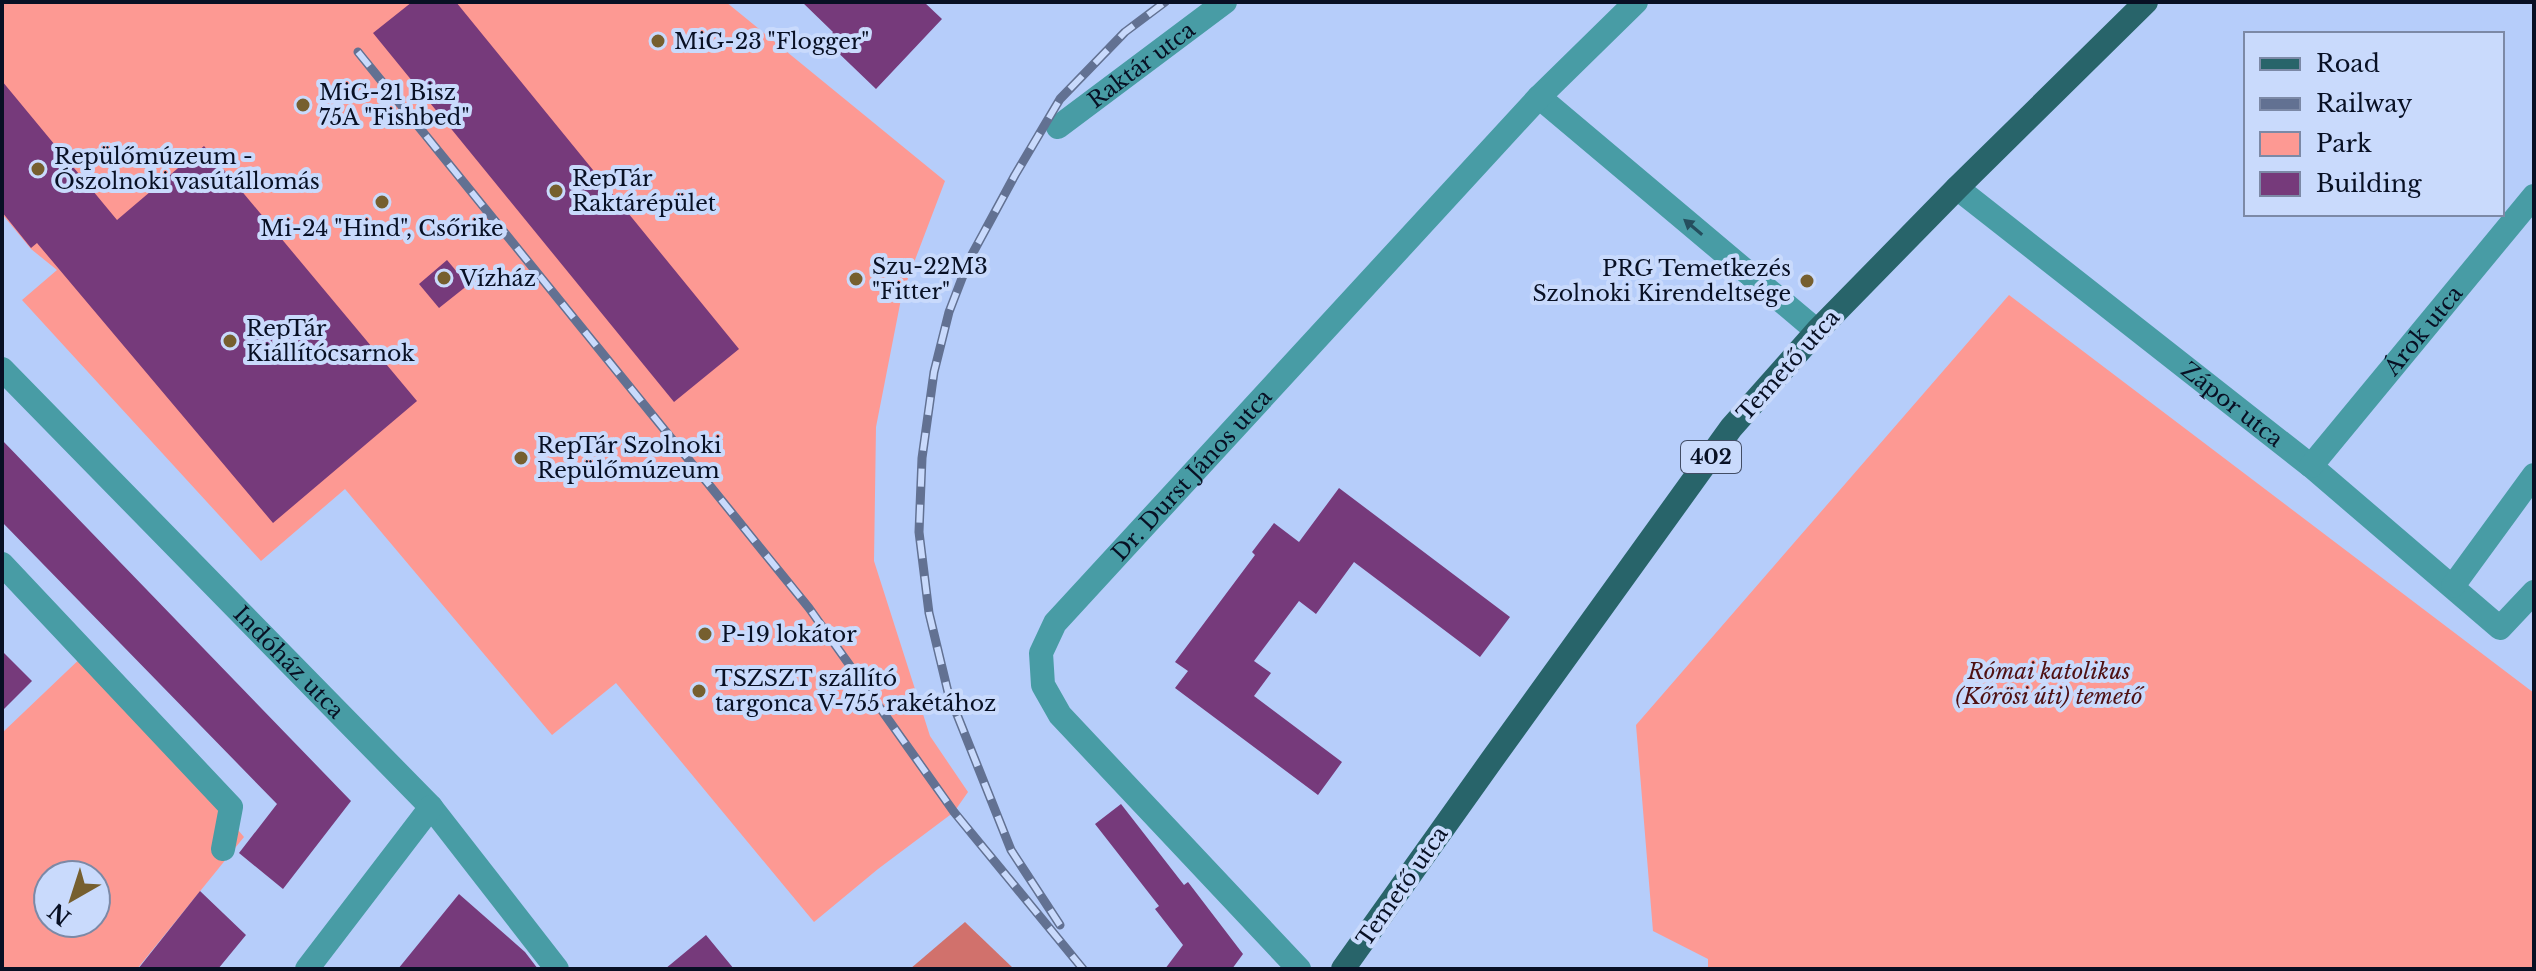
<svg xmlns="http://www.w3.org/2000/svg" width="2536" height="971" viewBox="0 0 2536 971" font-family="'Libre Baskerville',serif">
	<rect width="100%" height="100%" fill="#b6cdfa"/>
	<path fill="#fd9993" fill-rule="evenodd" d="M2,2h724l219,179 -43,113 -26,133 -2,134 56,175 38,56 -14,20 -76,57 -64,53 -198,-239 -64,52 -207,-246 -84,72 -239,-261 35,-30 -26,-21 -29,-35z
		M2009,295l525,398v276h-826v-10l-55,-28 -17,-206z
		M87,652l157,185 -107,132h-135v-236zM48,875h48v48h-48z"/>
	<path fill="#d1716c" d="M965,922l49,47h-104z"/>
	<path fill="#763a7b" d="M412,2h44l283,347 -65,53 -301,-369z
		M802,2h122l18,17 -66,70 -50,-48 7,-9z
		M2,81l115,139 87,-74 213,255 -144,122 -236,-280 -6,5 -29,-36z
		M447,260l21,25 -29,23 -20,-24z
		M2,440l349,361 -68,88 -44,-36 38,-49 -275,-282z
		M1339,488l171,129 -30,40 -126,-95 -38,52 -17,-13 -45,60 17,12 -17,23 88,66 -24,33 -143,-107 13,-17 -13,-9 80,-107 -3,-3 22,-29 25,19z
		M2,651l30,30 -30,30z
		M1121,804l63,81 4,-3 55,72 -11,15h-67l18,-24 -28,-36 4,-3 -64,-82z
		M200,891l46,44 -28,34h-80z
		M459,894l66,58 13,17h-140z
		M706,935l28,34h-69z"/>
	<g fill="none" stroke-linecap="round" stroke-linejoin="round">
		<g stroke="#489ca5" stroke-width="24">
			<path d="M1539,97l278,234"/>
			<path id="s1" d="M1058,127l167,-125"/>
			<path id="s2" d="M1957,188l354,278 189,162 34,-36"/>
			<path id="s3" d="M2,369l429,438 126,162"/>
			<path id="s4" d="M2311,466l223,-270"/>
			<path d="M2,564l229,243 -8,42"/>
			<path d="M2453,586l81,-111"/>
			<path d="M307,969l124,-162"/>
			<path id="s5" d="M1299,969l-239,-254 -17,-30 -2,-32 14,-30 484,-526 97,-95"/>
		</g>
		<path stroke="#28646a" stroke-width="24" d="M1343,969l148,-208 240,-333 86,-97 140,-143 189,-186"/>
		<g stroke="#627192" stroke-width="9">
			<path id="rail" d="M358,52l451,556 145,204 129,157
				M1060,925l-49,-75 -63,-158 -19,-79 -10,-81 3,-74 12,-86 15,-60 20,-52 46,-85 45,-76 65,-67 40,-30"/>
		</g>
		<use href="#rail" stroke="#c9dafc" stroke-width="6" stroke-dasharray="18" stroke-linecap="butt"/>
	</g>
	<defs><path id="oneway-solid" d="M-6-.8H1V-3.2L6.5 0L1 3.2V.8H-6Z" transform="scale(2)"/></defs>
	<use fill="#254f5e" href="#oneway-solid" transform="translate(1693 227) rotate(-140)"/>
	<g fill="#765f2f" stroke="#c9dafc" stroke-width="3">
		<circle cx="658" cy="41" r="8"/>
		<circle cx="303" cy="105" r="8"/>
		<circle cx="38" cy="169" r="8"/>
		<circle cx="556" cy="191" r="8"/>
		<circle cx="382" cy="202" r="8"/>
		<circle cx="444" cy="278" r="8"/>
		<circle cx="856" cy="279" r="8"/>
		<circle cx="1807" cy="281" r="8"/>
		<circle cx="230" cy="341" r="8"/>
		<circle cx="521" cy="458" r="8"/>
		<circle cx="705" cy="634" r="8"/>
		<circle cx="699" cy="691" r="8"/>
	</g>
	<g text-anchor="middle" stroke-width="8" stroke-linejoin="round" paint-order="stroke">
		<rect fill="#c9dafc" stroke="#424d65" stroke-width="2" x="1681" y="441" width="60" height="32" rx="6"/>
		<g font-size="20" font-weight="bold" fill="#081024">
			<text x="1711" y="464">402</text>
		</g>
		<g font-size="22" fill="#081024" stroke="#c9dafc" text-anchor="start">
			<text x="674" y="49">MiG-23 "Flogger"</text>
			<text x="319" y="100">MiG-21 Bisz<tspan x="319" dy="25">75A "Fishbed"</tspan></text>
			<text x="54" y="164">Repülőmúzeum -<tspan x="54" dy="25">Ószolnoki vasútállomás</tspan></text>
			<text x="572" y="186">RepTár<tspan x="572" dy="25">Raktárépület</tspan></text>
			<text x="382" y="236" text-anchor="middle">Mi-24 "Hind", Csőrike</text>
			<text x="872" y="274">Szu-22M3<tspan x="872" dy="25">"Fitter"</tspan></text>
			<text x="1791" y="276" text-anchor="end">PRG Temetkezés<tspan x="1791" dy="25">Szolnoki Kirendeltsége</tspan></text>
			<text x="460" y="286">Vízház</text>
			<text x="246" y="336">RepTár<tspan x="246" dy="25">Kiállítócsarnok</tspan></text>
			<text x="537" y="453">RepTár Szolnoki<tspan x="537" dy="25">Repülőmúzeum</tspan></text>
			<text x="721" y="642">P-19 lokátor</text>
			<text x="715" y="686">TSZSZT szállító<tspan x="715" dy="25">targonca V-755 rakétához</tspan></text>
		</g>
		<g font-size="22" fill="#081024" stroke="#c9dafc">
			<text dy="8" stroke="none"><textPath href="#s1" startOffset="104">Raktár utca</textPath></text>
			<text dy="8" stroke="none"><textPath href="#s4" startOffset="176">Árok utca</textPath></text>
			<text transform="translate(1788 365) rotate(-48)" y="8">Temető utca</text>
			<text dy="8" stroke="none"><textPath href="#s2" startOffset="350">Zápor utca</textPath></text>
			<text dy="8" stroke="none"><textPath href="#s5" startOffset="650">Dr. Durst János utca</textPath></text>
			<text dy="8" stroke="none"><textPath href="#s3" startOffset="410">Indóház utca</textPath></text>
			<text transform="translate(1402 886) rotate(-55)" y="8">Temető utca</text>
		</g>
		<g font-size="22" font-style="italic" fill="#4f1113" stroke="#c9dafc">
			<text x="2049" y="679">Római katolikus<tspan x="2049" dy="25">(Kőrösi úti) temető</tspan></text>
		</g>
	</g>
	<rect width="2536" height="971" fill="none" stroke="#081024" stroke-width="8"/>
	<rect x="2244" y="32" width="260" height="184" fill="#c9dafc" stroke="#7c89a6" stroke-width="2"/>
	<rect x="2260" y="58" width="40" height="12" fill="#28646a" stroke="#7c89a6" stroke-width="2"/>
	<text x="2316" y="72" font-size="24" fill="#081024">Road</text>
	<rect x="2260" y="98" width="40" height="12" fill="#627192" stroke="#7c89a6" stroke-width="2"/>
	<text x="2316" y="112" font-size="24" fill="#081024">Railway</text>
	<rect x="2260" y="132" width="40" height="24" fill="#fd9993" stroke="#7c89a6" stroke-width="2"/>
	<text x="2316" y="152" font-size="24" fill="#081024">Park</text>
	<rect x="2260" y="172" width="40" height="24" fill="#763a7b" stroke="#7c89a6" stroke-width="2"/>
	<text x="2316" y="192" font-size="24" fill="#081024">Building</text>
	<g transform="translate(72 899) rotate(219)"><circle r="38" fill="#c9dafc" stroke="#7c89a6" stroke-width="2"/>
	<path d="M0-6L14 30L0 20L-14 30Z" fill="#765f2f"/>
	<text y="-12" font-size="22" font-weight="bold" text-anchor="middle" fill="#081024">N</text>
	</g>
</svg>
